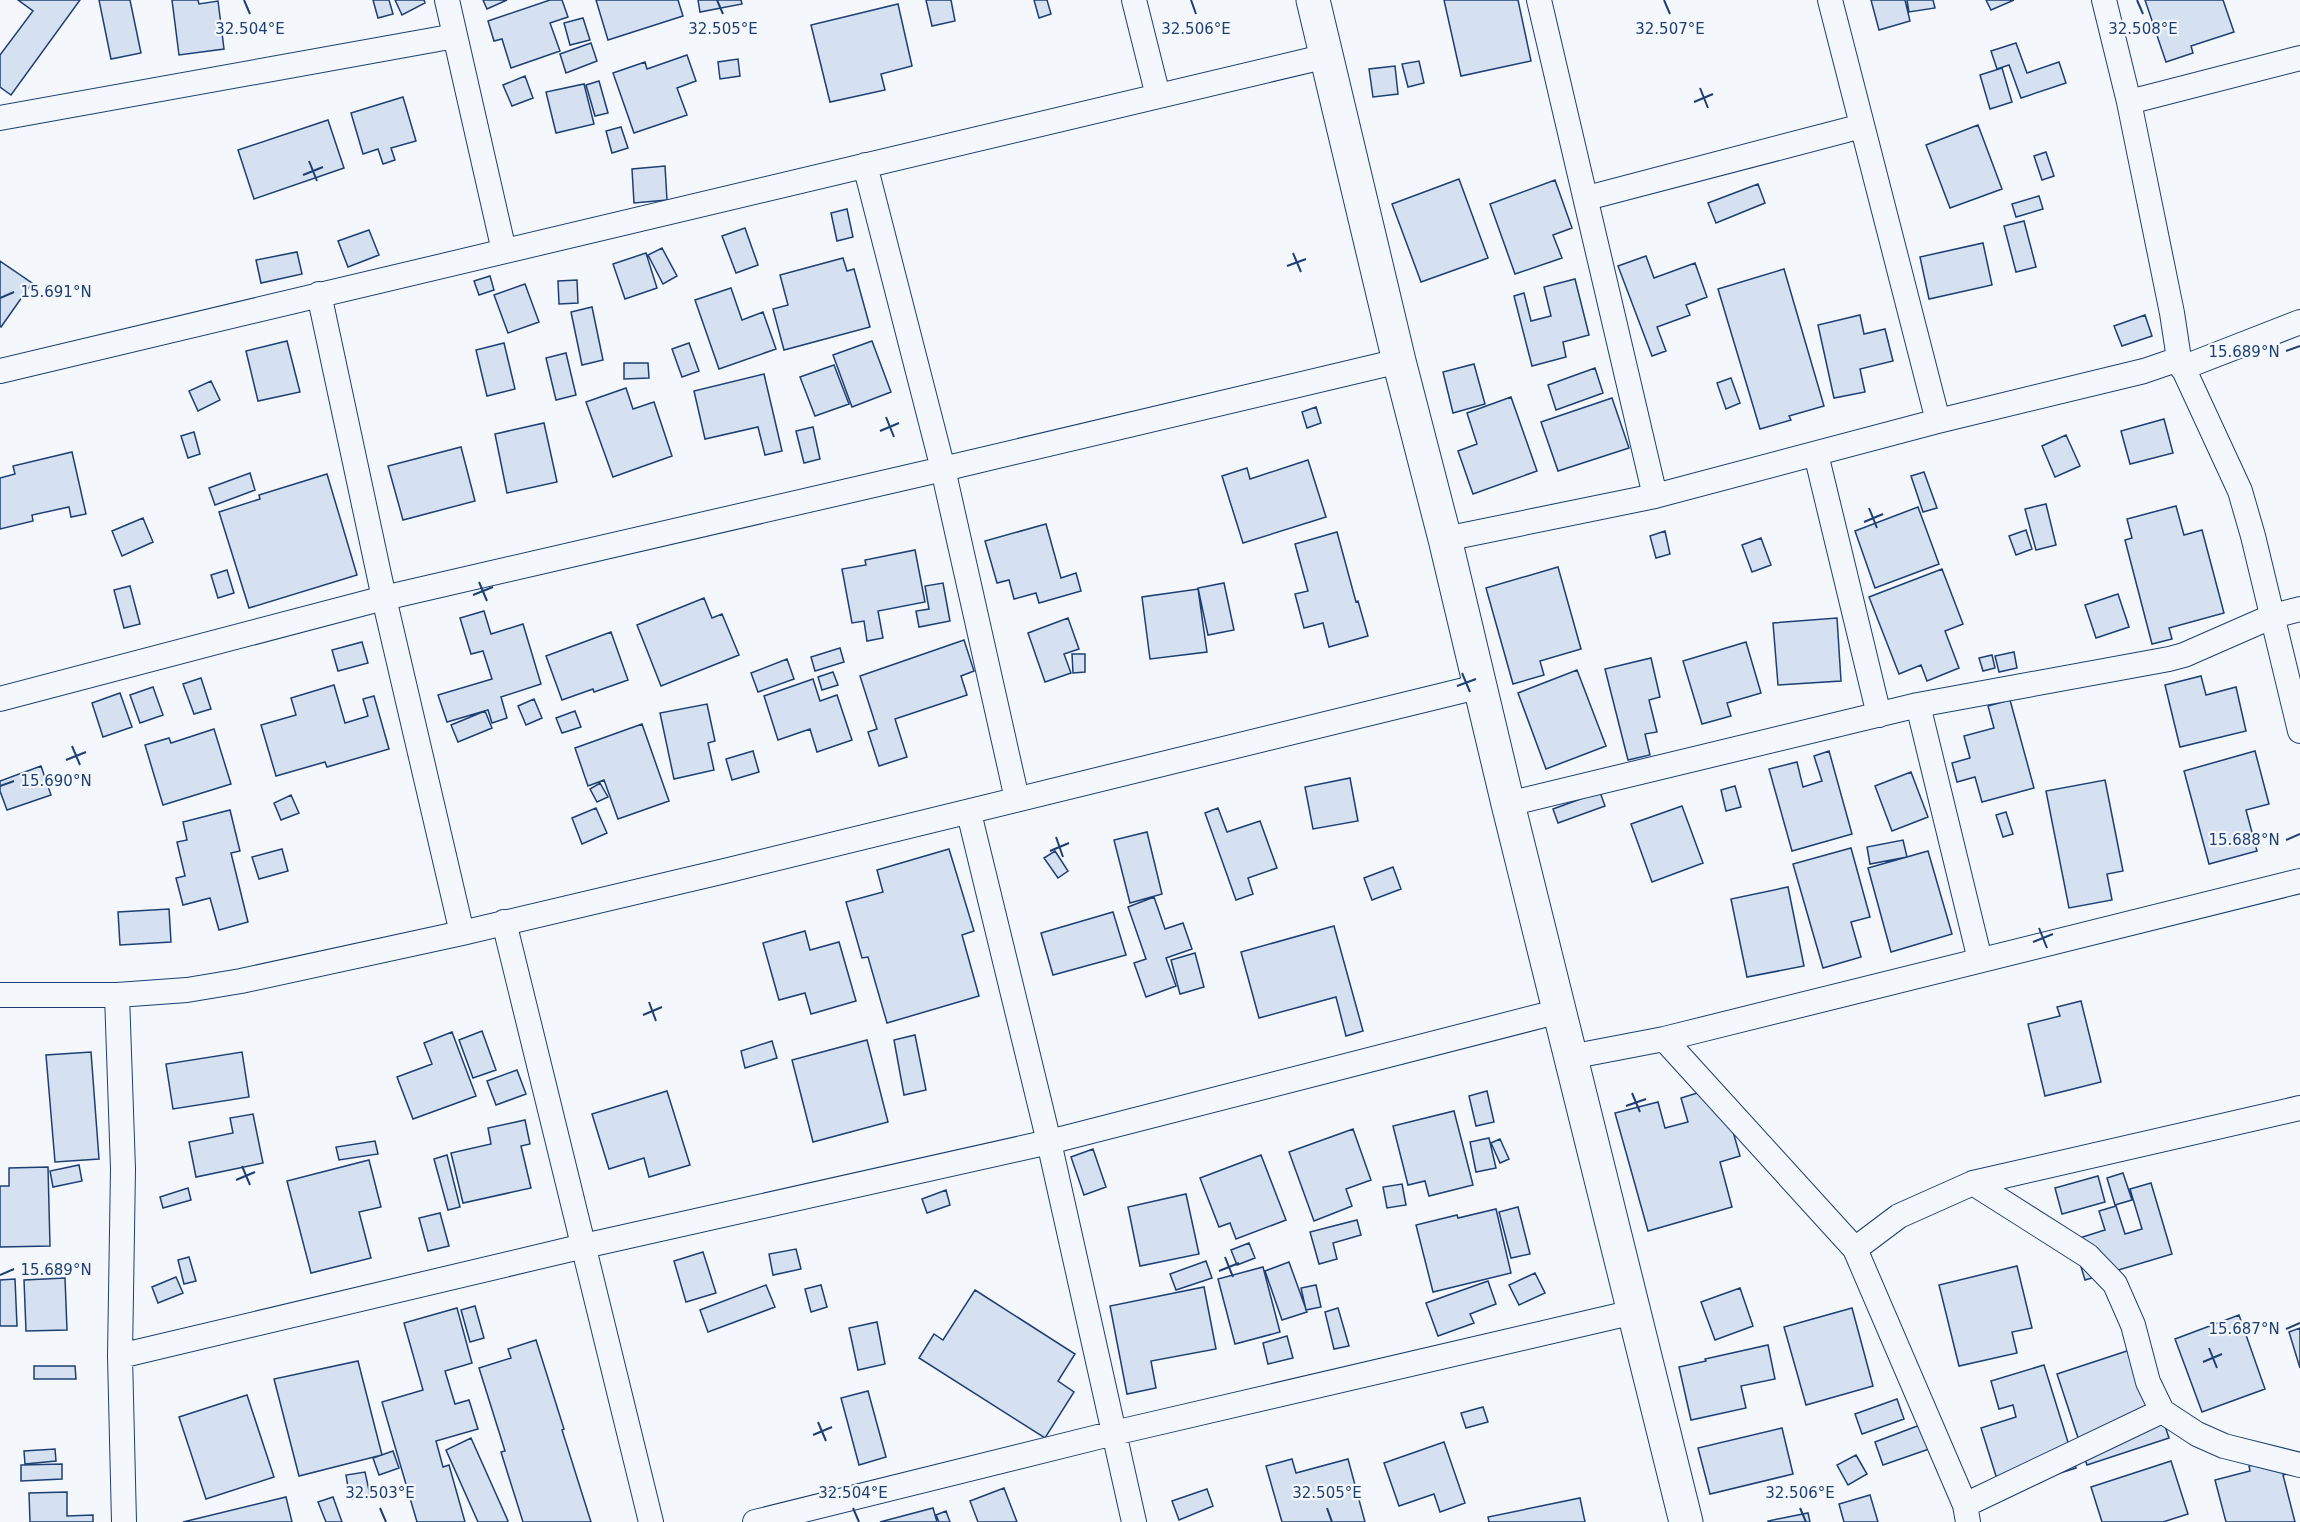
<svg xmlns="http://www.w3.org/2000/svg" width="2300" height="1522" viewBox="0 0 2300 1522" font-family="'DejaVu Sans',sans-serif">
	<rect width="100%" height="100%" fill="#f4f7fb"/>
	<path fill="#d5e0f0" stroke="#1d3f73" stroke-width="1.5" d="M18,0h62l-69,95 -11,-8v-32l33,-44z
		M99,0h31l11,53 -30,6z
		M172,0h26l1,4 19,-3 6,48 -45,6z
		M373,0h16l4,14 -15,4z
		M395,0h29l1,3 -23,12z
		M483,0h24l-20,9z
		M550,0h12l6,17 -18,6 10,28 -49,17 -9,-29 -8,2 -6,-20z
		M596,0h82l5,16 -75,24z
		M698,0h43l1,4 -42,8z
		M926,0h25l4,21 -23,5z
		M1034,0h13l4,14 -12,4z
		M1444,0h74l13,61 -70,15z
		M1871,0h34l5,21 -31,9z
		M1907,0h26l2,8 -26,4z
		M1986,0h28l-23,10z
		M2145,0h78l11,32 -43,14 2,7 -27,9z
		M898,4l14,62 -31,8 4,16 -55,12 -19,-77z
		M583,18l7,22 -20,5 -6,-22z
		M591,43l6,18 -31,12 -6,-19z
		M2016,43l11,30 32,-11 7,21 -45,15 -12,-33 -12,4 -6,-18z
		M687,55l9,26 -19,7 10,27 -53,18 -21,-60 32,-11 2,7z
		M738,59l2,17 -20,3 -2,-17z
		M1419,61l5,22 -16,4 -6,-23z
		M1395,66l3,28 -25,3 -4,-28z
		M2002,68l10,34 -22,7 -10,-34z
		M525,76l8,22 -21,8 -9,-21z
		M599,81l9,32 -13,3 -9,-31z
		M584,84l10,40 -38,9 -10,-41z
		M403,97l13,44 -25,7 4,12 -12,4 -5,-15 -15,5 -12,-41z
		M328,120l16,48 -90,31 -16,-49z
		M1978,125l24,64 -52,19 -24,-63z
		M621,127l7,21 -16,5 -6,-22z
		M2046,152l8,24 -12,4 -8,-24z
		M665,166l2,34 -33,3 -2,-34z
		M1459,179l29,79 -67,24 -29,-78z
		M1555,180l17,48 -19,7 9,23 -47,16 -25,-70z
		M1758,184l7,19 -49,20 -8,-20z
		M2039,196l4,13 -27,8 -4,-13z
		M847,209l6,28 -16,4 -6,-28z
		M2024,221l12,46 -20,5 -12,-46z
		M745,228l13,37 -22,8 -14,-37z
		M369,230l10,25 -31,12 -10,-26z
		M1983,243l9,42 -63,14 -9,-42z
		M662,248l15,28 -14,8 -15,-29z
		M297,252l5,22 -41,9 -5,-23z
		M646,253l11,35 -32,11 -12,-35z
		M1646,256l8,22 41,-15 12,34 -21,8 4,10 -33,12 9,24 -14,5 -34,-90z
		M843,258l4,13 7,-2 16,58 -86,23 -11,-41 15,-4 -8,-30z
		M0,261l32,22 -31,44 -1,-1z
		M1784,269l40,137 -35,10 2,4 -31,9 -42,-140z
		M490,276l4,14 -15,5 -5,-14z
		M1575,279l14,56 -26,7 3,15 -34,9 -18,-70 10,-3 7,28 20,-5 -7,-29z
		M577,280l1,23 -19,1 -1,-23z
		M525,284l14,38 -31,11 -14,-38z
		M731,288l11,32 21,-8 13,37 -57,20 -24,-69z
		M592,307l11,53 -21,5 -11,-53z
		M1860,315l4,19 21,-5 8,32 -33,8 5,23 -31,6 -16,-73z
		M2145,315l7,21 -30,10 -8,-20z
		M287,341l13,51 -42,9 -12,-50z
		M872,341l19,51 -39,15 -19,-52z
		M504,343l11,46 -28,7 -11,-46z
		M689,343l10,28 -17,6 -10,-28z
		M566,353l10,42 -20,5 -10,-42z
		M624,363h24l1,15 -25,1z
		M1474,364l11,40 -32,9 -10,-41z
		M834,365l15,39 -34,12 -15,-39z
		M1595,368l8,25 -47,17 -8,-25z
		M764,374l18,77 -17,4 -7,-28 -53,12 -11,-48z
		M1731,378l9,25 -14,6 -9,-26z
		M211,381l9,19 -22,11 -9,-20z
		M626,388l7,21 21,-7 18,54 -59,21 -27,-75z
		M1511,397l26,74 -64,23 -15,-43 19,-7 -10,-31z
		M1612,398l17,50 -71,23 -17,-49z
		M1316,407l5,16 -14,5 -5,-16z
		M2164,419l9,34 -43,11 -9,-33z
		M544,423l13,59 -50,11 -12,-59z
		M813,427l7,32 -16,4 -8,-32z
		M194,432l6,22 -12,4 -7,-22z
		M2066,435l14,31 -25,11 -13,-31z
		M461,447l14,54 -72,19 -15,-54z
		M72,452l14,62 -15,3 -2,-10 -37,8 1,6 -33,8v-51l15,-4 -2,-8z
		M1308,460l18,57 -83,26 -21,-67 25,-8 3,11z
		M1924,472l13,36 -14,4 -12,-36z
		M250,473l5,17 -40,15 -6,-17z
		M327,474l30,101 -108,33 -30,-96 41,-13 -1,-4z
		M2046,504l10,41 -20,5 -11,-41z
		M2176,506l8,29 18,-5 22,83 -55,15 3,11 -20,5 -27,-104 7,-2 -5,-19z
		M1918,507l21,57 -64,24 -20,-57z
		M143,518l10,24 -31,14 -10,-25z
		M1046,524l15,54 15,-5 5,18 -42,12 -3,-10 -22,6 -5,-19 -12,3 -12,-42z
		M2026,530l6,19 -16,6 -7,-19z
		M1665,531l5,23 -14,4 -6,-22z
		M1337,532l19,70 2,-1 10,35 -39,11 -6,-24 -19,5 -9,-34 13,-3 -13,-47z
		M1761,538l10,27 -19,7 -10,-27z
		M915,550l10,52 -47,9 5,27 -16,3 -3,-20 -12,2 -10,-54 24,-4 -1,-5z
		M1558,567l23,82 -41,12 4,14 -31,9 -27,-96z
		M1942,569l21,55 -18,7 14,37 -32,13 -6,-16 -22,9 -30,-77z
		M227,570l7,23 -16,5 -7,-23z
		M943,583l7,38 -31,6 -3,-16 13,-2 -4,-23z
		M1224,583l10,47 -26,5 -10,-47z
		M130,586l10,38 -16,4 -10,-38z
		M1198,589l9,63 -57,7 -8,-62z
		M2118,594l11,33 -33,11 -11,-33z
		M704,598l8,20 10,-4 17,41 -78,31 -24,-61z
		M484,611l7,23 32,-10 18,60 -40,13 6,21 -15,5 -4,-13 -41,12 -9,-27 54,-16 -9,-28 -12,3 -11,-36z
		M1068,618l11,31 -15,5 7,19 -26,9 -17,-49z
		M1837,618l4,63 -63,4 -5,-62z
		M611,632l17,48 -34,12 -1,-3 -31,11 -16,-44z
		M964,640l10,31 -13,5 6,19 -72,24 12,38 -28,9 -11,-34 9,-3 -17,-53z
		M362,642l6,21 -30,8 -6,-21z
		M1746,642l15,51 -34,10 4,13 -29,8 -19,-63z
		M840,648l4,14 -29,9 -4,-14z
		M2014,652l3,16 -18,4 -4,-16z
		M1072,654h13v18l-12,1z
		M1992,655l3,13 -12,3 -4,-13z
		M1651,658l9,39 -11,3 8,32 -12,2 5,21 -22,5 -23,-91z
		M787,659l7,20 -36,13 -7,-19z
		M1577,670l29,76 -60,23 -28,-76z
		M833,672l5,13 -16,5 -4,-13z
		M2201,676l5,19 30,-8 10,44 -66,16 -15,-62z
		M201,678l10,31 -17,5 -11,-30z
		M813,679l7,22 17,-6 15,45 -35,12 -7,-23 -32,11 -14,-44z
		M334,685l11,38 23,-7 -5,-17 11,-3 15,53 -62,18 -2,-5 -49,14 -15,-51 35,-10 -5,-17z
		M153,687l10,28 -23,8 -10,-28z
		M120,693l12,34 -29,10 -11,-34z
		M534,699l8,19 -16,7 -8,-19z
		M2010,700l24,88 -52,14 -7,-25 -18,5 -5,-19 18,-5 -6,-22 30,-8 -6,-22z
		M707,704l8,37 -7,2 6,27 -40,9 -14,-66z
		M485,711l7,17 -34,14 -7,-17z
		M575,711l6,16 -19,6 -6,-15z
		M642,724l27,77 -51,18 -14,-39 -16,6 -13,-38z
		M214,729l17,55 -68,21 -18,-60 24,-7 2,5z
		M753,751l6,21 -27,8 -6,-21z
		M1829,751l23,83 -60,17 -23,-82 28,-7 6,25 19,-6 -8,-25z
		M2255,751l14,53 -23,6 11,41 -48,13 -25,-93z
		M41,766l10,29 -44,15 -7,-19v-10z
		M1911,772l17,45 -36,14 -17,-45z
		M1350,778l8,43 -45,8 -8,-42z
		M2105,780l18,91 -16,3 5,26 -43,8 -23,-117z
		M600,783l8,14 -11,5 -7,-13z
		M1735,786l6,21 -15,4 -5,-21z
		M1600,792l5,14 -47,17 -5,-14z
		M291,795l8,18 -18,7 -7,-17z
		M1682,806l21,57 -51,19 -21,-58z
		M596,808l11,25 -25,11 -10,-26z
		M1218,808l9,24 33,-11 17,47 -29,10 5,16 -17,6 -31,-87z
		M230,810l10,41 -9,2 17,69 -29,8 -9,-32 -27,7 -7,-27 9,-2 -8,-34 10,-2 -4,-18z
		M2006,812l7,22 -10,3 -7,-22z
		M1147,832l15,62 -32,9 -16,-63z
		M1903,840l4,17 -37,7 -3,-17z
		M1851,848l19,69 -19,5 10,35 -38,11 -30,-104z
		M282,849l6,22 -29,8 -7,-22z
		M949,849l25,82 -12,4 17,61 -92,27 -19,-66 -6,1 -16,-56 37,-10 -6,-22z
		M1055,851l13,20 -10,7 -14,-20z
		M1928,851l24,83 -61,18 -23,-84z
		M1393,867l8,22 -29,11 -8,-22z
		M1788,887l16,79 -57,11 -16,-78z
		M1154,897l11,32 18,-6 9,26 -26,9 10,28 -30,11 -12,-34 12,-4 -18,-52z
		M169,909l2,33 -51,3 -2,-33z
		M1113,912l13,43 -73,20 -12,-42z
		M1334,926l29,105 -17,5 -10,-39 -77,21 -18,-66z
		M805,931l5,19 29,-8 17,59 -45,13 -6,-21 -26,7 -16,-57z
		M1195,953l9,34 -24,7 -9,-34z
		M2081,1001l20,81 -56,14 -17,-72 32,-8 -3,-9z
		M482,1031l14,39 -23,8 -14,-38z
		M452,1032l24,64 -63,23 -16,-42 35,-13 -8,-21z
		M915,1035l11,55 -22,5 -10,-55z
		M867,1040l21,82 -75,20 -21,-82z
		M772,1041l5,17 -32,10 -4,-17z
		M91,1052l8,107 -44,3 -9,-107z
		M242,1052l7,45 -76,12 -7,-45z
		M517,1070l9,24 -30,11 -9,-24z
		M1720,1086l20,70 -20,6 12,45 -84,24 -33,-118 43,-11 7,26 23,-6 -7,-24z
		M667,1091l23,74 -41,12 -5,-19 -35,11 -17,-55z
		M1487,1091l7,31 -18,4 -7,-30z
		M1454,1111l19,74 -44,11 -4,-15 -17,4 -15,-59z
		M253,1114l10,49 -67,14 -7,-35 44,-9 -3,-15z
		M525,1120l5,24 -9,2 10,42 -68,15 -12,-50 40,-9 -3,-16z
		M1353,1129l18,51 -25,9 6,17 -38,15 -25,-69z
		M1489,1138l7,30 -20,4 -6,-30z
		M1500,1139l9,20 -9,4 -9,-20z
		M375,1141l3,13 -39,6 -3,-13z
		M1093,1149l13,38 -22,8 -13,-38z
		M447,1155l13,52 -12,3 -14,-51z
		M1261,1155l25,65 -50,19 -6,-16 -11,4 -19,-49z
		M369,1160l12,47 -22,5 12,46 -60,15 -24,-92z
		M79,1165l3,16 -29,6 -3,-16z
		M48,1167l2,79 -50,1v-61h9v-18z
		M2123,1173l9,27 -17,5 -8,-27z
		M2098,1176l7,26 -43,12 -7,-26z
		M2151,1183l21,71 -87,26 -12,-40 32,-10 -6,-19 17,-5 9,28 17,-5 -12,-40z
		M1402,1184l4,21 -19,3 -4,-21z
		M188,1188l3,12 -28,8 -3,-11z
		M946,1190l4,15 -23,8 -5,-14z
		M1186,1194l13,60 -59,12 -12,-59z
		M1518,1207l12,47 -19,4 -12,-46z
		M1496,1209l15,64 -78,19 -17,-67 41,-10 1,3z
		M440,1213l9,33 -21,5 -9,-33z
		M1357,1220l4,15 -28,8 4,16 -18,5 -9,-32z
		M1249,1243l6,15 -18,7 -6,-15z
		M796,1249l5,20 -28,6 -4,-21z
		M703,1252l13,41 -30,9 -12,-41z
		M189,1257l7,24 -12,3 -6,-24z
		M1206,1261l6,17 -36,12 -6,-16z
		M1289,1262l18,50 -25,8 -17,-49z
		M2017,1266l15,62 -20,4 5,21 -58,13 -20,-81z
		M1263,1267l17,65 -45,12 -17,-65z
		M1535,1273l10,20 -26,12 -10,-20z
		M176,1277l7,16 -25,10 -6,-16z
		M65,1278l2,52 -41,1 -2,-51z
		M15,1279l2,47h-17v-46z
		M1488,1281l8,23 -26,10 4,9 -36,13 -12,-33z
		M766,1285l9,22 -67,25 -8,-22z
		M821,1285l6,22 -16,5 -6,-23z
		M1316,1285l5,22 -15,3 -5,-22z
		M1204,1287l12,62 -65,12 5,27 -29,6 -17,-88z
		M1740,1288l13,38 -38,14 -14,-38z
		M975,1290l100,64 -17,27 16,11 -29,46 -126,-80 15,-24 9,6z
		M475,1306l9,32 -14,4 -9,-32z
		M457,1308l15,55 -27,8 10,33 14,-4 9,29 -42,12 7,26 6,-2 16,57h-48l-35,-120 41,-12 -19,-67z
		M1338,1308l11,38 -15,3 -9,-37z
		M1852,1308l21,78 -67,19 -22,-78z
		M2239,1315l26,74 -63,23 -27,-73z
		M877,1322l8,42 -27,6 -9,-42z
		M2300,1328v40l-11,-36z
		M1287,1336l6,22 -25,6 -5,-21z
		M536,1340l28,89 -2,1 29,92h-68l-22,-70 4,-1 -26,-83 32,-10 -3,-9z
		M1768,1345l7,34 -34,7 5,22 -55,12 -12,-53 27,-6 -1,-2z
		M2139,1347l30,91 -82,27 -30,-91z
		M358,1361l24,94 -83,21 -25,-97z
		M2044,1365l32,103 -75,24 -20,-64 35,-11 -3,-12 -14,4 -8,-28z
		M34,1366h41l1,13h-42z
		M868,1391l18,66 -27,8 -18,-67z
		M247,1395l27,82 -68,22 -27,-82z
		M1897,1399l7,20 -42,15 -7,-20z
		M1483,1407l5,15 -22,6 -5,-15z
		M1920,1425l9,24 -46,16 -8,-23z
		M1782,1428l11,46 -83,20 -12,-46z
		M471,1438l37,83 -2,1h-28l-32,-72z
		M1444,1442l21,61 -25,9 -6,-18 -35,12 -15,-43z
		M55,1449l1,12 -31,3 -1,-13z
		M393,1451l6,17 -20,7 -6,-17z
		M1856,1455l11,19 -19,11 -11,-20z
		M2287,1456l4,17 -8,2 12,47h-69l-11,-42 35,-9 -1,-5z
		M1292,1459l4,14 52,-14 17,63h-83l-16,-56z
		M2171,1461l17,53 -25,8h-61l-11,-35z
		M62,1464v15l-41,2v-16z
		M365,1472l5,23 -20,4 -4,-24z
		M1004,1488l13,34h-39l-8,-21z
		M1207,1489l6,17 -34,14 -7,-19z
		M67,1492v24l26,-1v7h-63l-1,-29z
		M1870,1495l8,27h-34l-5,-18z
		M286,1497l6,25h-109z
		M333,1497l9,25h-16l-8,-20z
		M1580,1498l5,24h-96l-1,-5z
		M933,1508l4,14h-57z
		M946,1511l4,11h-11l-3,-7z
		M1808,1513l2,9h-42v-1z"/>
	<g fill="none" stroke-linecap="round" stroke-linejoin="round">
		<g stroke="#1d3f73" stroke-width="26">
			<path id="street" d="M447,0l57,251
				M1134,0l24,96
				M1539,0l116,496
				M1830,0l108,421
				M2104,0l25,102 43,211 7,46 61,132 13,45 47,195
				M2129,102l171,-44
				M0,118l455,-82
				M865,165l78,304 74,330
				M1587,198l275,-72
				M319,294l65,304 78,335
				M2182,368l118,-46
				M0,371l1327,-315
				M1816,454l63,261
				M1445,539l210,-43 283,-75 206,-50 35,-12
				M0,699l384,-101 559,-129 456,-108
				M1918,705l62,255
				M1508,804l410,-99 251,-46 15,-4 89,-39 27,-7
				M969,813l80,329 85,380
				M504,922l147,600
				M0,995h117l70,-5 54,-9 221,-48 267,-63 752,-184
				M117,995l6,174 -3,187 4,166
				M1664,1039l191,210 110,256 3,17
				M1570,1057l94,-18 636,-158
				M1973,1183l115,73 27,28 18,41 15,57 14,29 35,23 27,12 76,19
				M1855,1249l44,-33 74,-33 327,-75
				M120,1356l464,-110 465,-104 511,-131
				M1965,1505l197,-94
				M755,1522l359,-89 520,-121"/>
		</g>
		<g stroke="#1d3f73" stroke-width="35">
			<path id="secondary" d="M1313,0l86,361 46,178 63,265 178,718"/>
		</g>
		<use href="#street" stroke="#f4f7fb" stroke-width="24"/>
		<use href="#secondary" stroke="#f4f7fb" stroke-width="33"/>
	</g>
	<path fill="none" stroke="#1d3f73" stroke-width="2" d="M244,0l6,14M717,0l6,14M1191,0l5,14M1664,0l6,14M2137,0l6,14M1700,88l8,20M1694,102l19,-8M309,161l8,20M303,175l20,-8M1293,253l8,19M1287,266l19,-7M0,298l14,-6M2286,351l14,-5M886,417l8,20M880,431l19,-8M1869,508l8,20M1864,522l19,-8M479,582l8,19M473,595l20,-8M1462,673l8,19M1457,686l19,-7M72,746l8,19M66,760l20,-8M0,786l14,-5M1056,837l7,20M2286,840l14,-6M1050,851l19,-8M2039,928l8,20M2033,942l20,-8M649,1002l7,19M643,1015l19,-8M1632,1093l8,19M1626,1106l20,-7M242,1166l8,19M236,1180l19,-8M1225,1257l8,20M1219,1271l20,-8M0,1275l14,-6M2286,1329l14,-6M2209,1348l8,20M2203,1362l19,-8M818,1422l8,19M813,1435l19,-8M380,1508l6,14M853,1508l6,14M1327,1508l5,14M1800,1508l6,14"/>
	<g font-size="15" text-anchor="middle" fill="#1d3f73" stroke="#f4f7fb" stroke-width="4.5" stroke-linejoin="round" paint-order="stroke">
		<text x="250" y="34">32.504°E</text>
		<text x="723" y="34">32.505°E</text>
		<text x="1196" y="34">32.506°E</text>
		<text x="1670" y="34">32.507°E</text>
		<text x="2143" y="34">32.508°E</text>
		<text x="56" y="297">15.691°N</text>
		<text x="2244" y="357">15.689°N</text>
		<text x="56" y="786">15.690°N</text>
		<text x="2244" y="845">15.688°N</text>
		<text x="56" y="1275">15.689°N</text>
		<text x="2244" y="1334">15.687°N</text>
		<text x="380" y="1498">32.503°E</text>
		<text x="853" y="1498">32.504°E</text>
		<text x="1327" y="1498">32.505°E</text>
		<text x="1800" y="1498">32.506°E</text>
	</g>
</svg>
